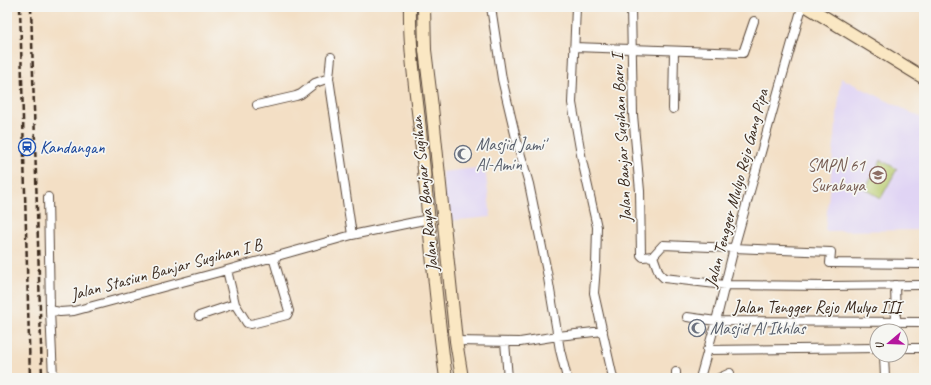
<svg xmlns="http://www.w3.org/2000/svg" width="931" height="385" viewBox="0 0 931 385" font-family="Caveat,sans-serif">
	<rect width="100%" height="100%" fill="#f6f6f2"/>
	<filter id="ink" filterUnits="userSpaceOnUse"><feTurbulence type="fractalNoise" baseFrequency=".025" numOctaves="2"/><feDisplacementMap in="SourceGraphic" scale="8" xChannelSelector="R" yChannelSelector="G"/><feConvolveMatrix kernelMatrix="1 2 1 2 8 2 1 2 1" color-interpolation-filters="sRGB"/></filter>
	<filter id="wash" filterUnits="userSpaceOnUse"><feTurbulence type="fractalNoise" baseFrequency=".012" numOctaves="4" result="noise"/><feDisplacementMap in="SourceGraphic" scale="16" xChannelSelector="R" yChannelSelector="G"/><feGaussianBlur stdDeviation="0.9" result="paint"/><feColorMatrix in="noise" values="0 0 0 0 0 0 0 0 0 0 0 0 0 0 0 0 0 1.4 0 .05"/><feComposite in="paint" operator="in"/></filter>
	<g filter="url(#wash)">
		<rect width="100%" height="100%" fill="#f3dfc5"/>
		<path fill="#e0d4f4" d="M841,78l83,41v111l-99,1z
			M485,167l6,50 -44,4 -5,-49z"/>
		<path fill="#b8cb6e" stroke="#7a7a46" d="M881,160l16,9 -16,29 -16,-9z"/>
	</g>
	<g filter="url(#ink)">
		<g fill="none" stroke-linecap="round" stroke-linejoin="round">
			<g stroke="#574537" stroke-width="10">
				<path id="minor" d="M491,7l11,72 14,59 13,46 18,88 13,78 7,28
					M576,7l-4,96 10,57 15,67 -1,39 -2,27 19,85
					M631,7l2,108 7,76 1,64 2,2 10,-1
					M574,47l169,6 11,-32
					M331,57l-2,21 23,157
					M257,105l39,-9 5,-2 14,-11 14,-5
					M673,109l1,-58
					M48,197l2,113 3,68
					M653,256l10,-11 168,7 -1,11 94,1
					M653,256l6,17 5,5 61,7 102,1 94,-1
					M227,270l8,34 12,19 4,1 36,-9 2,-4 -16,-54
					M895,285l1,37
					M50,310l10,2 14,-1 153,-41 125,-35 77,-16
					M199,316l36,-12
					M687,317l29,4 208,1
					M456,341l64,1 38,-6 45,-5
					M505,342l3,36
					M901,348h23
					M707,350l170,-2
					M884,355l1,23
					M676,372v6
					M700,378l16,-57 18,-73 68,-241
					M719,378l11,-5"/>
			</g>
			<g stroke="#574537" stroke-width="14">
				<path id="secondary" d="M410,7c-1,44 7,89 11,133 8,79 14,159 25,238
					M424,7l1,43 7,57 24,234 6,37
					M808,7l116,71"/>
			</g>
			<use href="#minor" stroke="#fff" stroke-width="8"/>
			<use href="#secondary" stroke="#fae7c3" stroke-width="12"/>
			<path stroke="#3b2a1e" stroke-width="2.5" stroke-dasharray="6 3" stroke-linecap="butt" d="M20,7l10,371
				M31,7l11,371"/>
		</g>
	</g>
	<defs>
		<g id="station-ring" transform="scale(0.9)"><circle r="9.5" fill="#f6f6f2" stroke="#1a4fb4" stroke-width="1.5"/><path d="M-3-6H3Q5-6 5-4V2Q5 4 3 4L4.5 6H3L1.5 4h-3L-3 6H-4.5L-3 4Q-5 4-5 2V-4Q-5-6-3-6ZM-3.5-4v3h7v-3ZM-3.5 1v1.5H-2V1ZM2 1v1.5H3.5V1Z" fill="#1a4fb4"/></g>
		<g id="mosque-ring" transform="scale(0.9)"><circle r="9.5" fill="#f6f6f2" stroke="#6b7280" stroke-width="1.5"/><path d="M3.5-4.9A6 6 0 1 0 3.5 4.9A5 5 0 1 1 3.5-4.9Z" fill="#6b7280"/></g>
		<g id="school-ring" transform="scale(0.9)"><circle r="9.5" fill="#f6f6f2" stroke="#8d6e63" stroke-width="1.5"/><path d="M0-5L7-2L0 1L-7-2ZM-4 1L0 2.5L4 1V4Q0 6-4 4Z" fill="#8d6e63"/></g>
	</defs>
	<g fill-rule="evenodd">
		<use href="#station-ring" x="27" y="147"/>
		<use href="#mosque-ring" x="463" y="154"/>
		<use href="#school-ring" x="878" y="175"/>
		<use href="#mosque-ring" x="697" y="328"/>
	</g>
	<g text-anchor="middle" stroke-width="3.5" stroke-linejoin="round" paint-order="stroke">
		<g font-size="17" fill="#3b2a1e" stroke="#f6f6f2">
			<text transform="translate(621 138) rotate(-93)" y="6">Jalan Banjar Sugihan Baru I</text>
			<text transform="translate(736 188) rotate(-75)" y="6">Jalan Tengger Mulyo Rejo Gang Pipa</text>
			<text transform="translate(424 194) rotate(-96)" y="6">Jalan Raya Banjar Sugihan</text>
			<text transform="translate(166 269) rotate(-15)" y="6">Jalan Stasiun Banjar Sugihan I B</text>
			<text x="817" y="313">Jalan Tengger Rejo Mulyo III</text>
		</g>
		<g font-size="17" fill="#5b616d" stroke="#f6f6f2" text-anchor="start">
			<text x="476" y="150">Masjid Jami'<tspan x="476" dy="20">Al-Amin</tspan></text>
			<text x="710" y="334">Masjid Al Ikhlas</text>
		</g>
		<g font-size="17" fill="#164399" stroke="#f6f6f2" text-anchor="start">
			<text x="40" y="153">Kandangan</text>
		</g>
		<g font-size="17" fill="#785e54" stroke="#f6f6f2" text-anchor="end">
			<text x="865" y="171">SMPN 61<tspan x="865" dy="20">Surabaya</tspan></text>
		</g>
	</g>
	<rect width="931" height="385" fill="none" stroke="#f6f6f2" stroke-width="24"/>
	<g transform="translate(889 343) rotate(251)"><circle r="19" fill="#f6f6f2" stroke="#aba49d"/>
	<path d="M0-3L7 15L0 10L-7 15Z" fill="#b5179e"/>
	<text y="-6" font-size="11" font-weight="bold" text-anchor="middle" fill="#3b2a1e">U</text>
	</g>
</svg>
